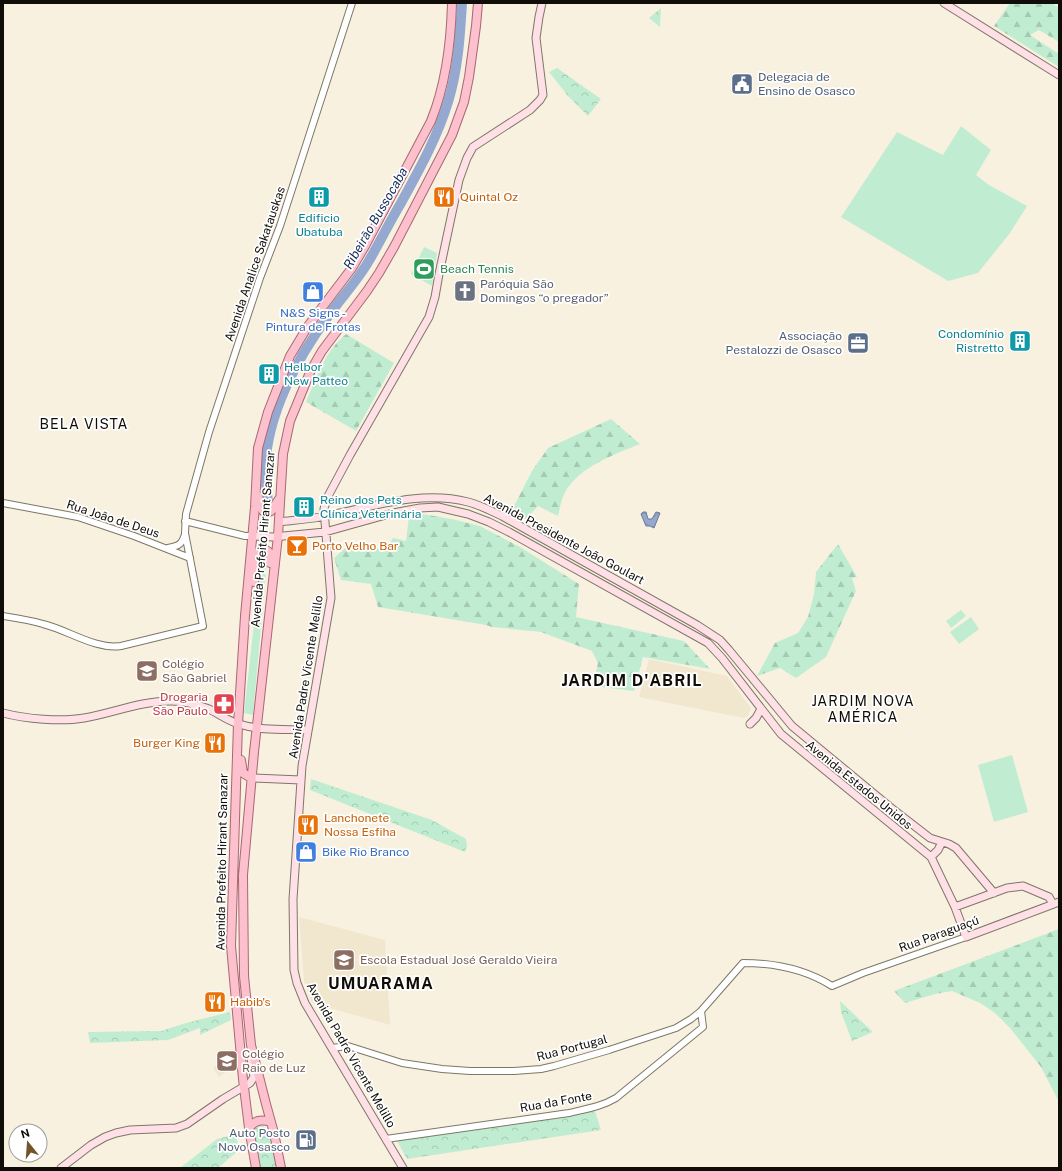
<svg xmlns="http://www.w3.org/2000/svg" width="1062" height="1171" viewBox="0 0 1062 1171" font-family="'Public Sans',sans-serif">
	<defs>
		<pattern id="forest-firs" width="22" height="20" patternUnits="userSpaceOnUse"><rect width="22" height="20" fill="#c0edd1"/><path d="M5 1l3.5 6h-7zM16 11l3.5 6h-7z" fill="#a4cab2"/></pattern>
		<pattern id="park-crowns" width="20" height="18" patternUnits="userSpaceOnUse"><rect width="20" height="18" fill="#c0edd1"/><path d="M2 6a3 3 0 1 1 6 0M12 15a3 3 0 1 1 6 0" fill="none" stroke="#a4cab2"/></pattern>
		<pattern id="water-waves" width="16" height="10" patternUnits="userSpaceOnUse"><rect width="16" height="10" fill="#95a9d0"/><path d="M0 5q4-4 8 0t8 0" fill="none" stroke="#7f90b1"/></pattern>
	</defs>
	<rect width="100%" height="100%" fill="#f9f1e0"/>
	<path fill="#f1e7ce" d="M649,659l78,17 24,32 -3,8 -4,2 -105,-21z
		M299,917l86,23 5,85 -78,-22 -8,-22z
		M231,1054l2,13 -14,10 -6,-9z"/>
	<path fill="#c0edd1" d="M961,126l30,24 -15,25 13,10 38,21 -17,27 -32,40 -30,8 -107,-64 56,-85 46,23z
		M424,247l13,6 -5,33 -21,-12z
		M261,560l6,1 -14,154 -9,-2z
		M961,610l5,6 -15,12 -5,-7z
		M971,617l8,12 -20,15 -9,-12z
		M1012,755l16,57 -34,10 -16,-57z"/>
	<path fill="url(#forest-firs)" d="M1010,3h42l7,5v34l-20,-12 -9,5 29,19v13l-65,-41z
		M346,334l48,29 -38,68 -50,-29c11,-26 18,-49 40,-68z
		M611,419l29,25c-27,11 -59,22 -75,48 -4,7 -5,17 -7,24l-20,-10 -12,13 -15,-7 21,-41 16,-23z
		M422,514l30,5 28,7 40,21 59,37 -3,33 108,24 26,28 -67,-12 -9,34 -41,-5 5,-23 -6,-12 -51,-19 -49,-5 -6,-2 -108,-18 -7,-23 -30,-4 -7,-22 16,-14 36,5 7,-11 13,3 3,-25z
		M838,544l19,33 -5,1 4,13 -30,66 -30,21 -16,-10 -23,8 18,-33 23,-10 10,-16 6,-23 2,-22z
		M1059,929v173l-18,-35 -31,-39 -15,-15 -15,-10 -28,-12 -17,3 -30,9 -11,-12z"/>
	<path fill="url(#park-crowns)" d="M661,8l-1,19 -11,-9z
		M557,68l44,31 -13,17 -20,-20 -19,-24z
		M311,779l121,41 34,19 1,7 -2,6 -155,-62z
		M840,1001l33,31 -21,9 -11,-29z
		M230,1012l1,8 -31,15v-7l-32,12 -78,3 -2,-11 73,-1 25,-8z
		M595,1111l6,19 -194,29 -10,-18z
		M262,1125c7,5 16,34 14,43h-18l-4,-38 1,-4z
		M236,1134l3,16 -21,18h-38l37,-29z"/>
	<path fill="url(#water-waves)" stroke="#6d7a94" d="M643,512h3l2,7h4l4,-7 4,1 -6,15 -4,-2h-4l-5,-12z"/>
	<g fill="none" stroke-linecap="round" stroke-linejoin="round">
		<path stroke="#95a9d0" stroke-width="10" d="M268,502c-1,-10 -3,-22 -3,-33 2,-55 32,-111 64,-154 13,-18 27,-33 38,-51 12,-20 22,-41 34,-61 18,-33 36,-65 47,-101 10,-32 12,-66 14,-99"/>
		<g stroke="#7d7767" stroke-width="8">
			<path id="tertiary" d="M3,503l75,14 56,19 56,22
				M185,521l60,15h7
				M168,548c10,-2 14,-3 17,-14
				M3,616c13,2 27,4 40,8 25,6 53,26 78,22l82,-20 -18,-93 1,-19 23,-82 51,-154 20,-52 72,-223
				M332,1048l16,-2 54,17 40,6 28,2h44l27,-2 13,-3 55,-16 67,-22 15,-9 10,-8 42,-48c32,0 62,6 89,23l31,-13 103,-36
				M386,1139l183,-26c16,-4 32,-6 47,-15l87,-71 -2,-16"/>
		</g>
		<g stroke="#7d7767" stroke-width="9">
			<path id="secondary" d="M944,3l115,72
				M279,522c17,-2 35,-3 51,-7 45,-9 92,-25 138,-13 12,3 23,9 34,14l195,109 23,15 9,10 63,76 98,81 40,31 19,6 7,4 38,45
				M252,536l21,1 52,-5 68,-19 27,-5 18,-1 30,7 21,8 20,10 199,111 14,15 59,76 150,123 24,50 11,30 93,-35
				M3,713c23,6 58,9 81,5 29,-5 57,-17 87,-17 13,0 25,3 38,8 10,5 19,12 30,15 22,7 46,5 69,6
				M750,724l6,-6 5,-9
				M251,778l50,2
				M931,857l7,-7 4,-8
				M955,907l52,-19 16,-2 26,11 4,7
				M61,1168l30,-23 14,-8 11,-4 14,-3 46,-2 11,-4 36,-25 27,-16 4,-6 -3,-19
				M403,1168l-98,-165 -8,-20 -3,-13 -1,-71 9,-133 29,-168 -7,-89 3,-11 23,-43 79,-138 6,-20 4,-23 20,-94 8,-22 6,-11 57,-37 10,-10 3,-5 -7,-57 3,-21 3,-14"/>
		</g>
		<g stroke="#a86773" stroke-width="10">
			<path id="primary" d="M258,496l5,15 3,2 5,-2 8,-12
				M254,582l3,-24 2,-7 4,-2c8,2 8,7 7,14
				M241,760l2,13 8,5
				M249,1128c6,-8 12,-9 22,-6
				M256,1168l-7,-40 -6,-49 -12,-133 7,-222 7,-108 10,-109 3,-59 10,-36 22,-56 18,-30 44,-58 13,-22 66,-125c15,-37 20,-78 21,-118
				M281,1168l-7,-35 -8,-29 -15,-59 -7,-69 -1,-101 11,-123 24,-216 5,-82 7,-33 21,-51 11,-19 45,-60 12,-18 15,-26 58,-112 12,-33 5,-25 7,-51 2,-23"/>
		</g>
		<use href="#tertiary" stroke="#fff" stroke-width="6"/>
		<use href="#secondary" stroke="#fee0e6" stroke-width="7"/>
		<use href="#primary" stroke="#fcc1cd" stroke-width="8"/>
	</g>
	<defs>
		<g id="civic-square" transform="scale(1.15)"><rect x="-9" y="-9" width="18" height="18" rx="4" fill="#5c6f8a" stroke="#fff"/><path d="M-.6-6.5H3V-4.5H.6V-3L4-1V1h2V6H-6V1h2V-1L-.6-3ZM-1.2 2.5V6h2.4V2.5Z" fill="#fff"/></g>
		<g id="building-square" transform="scale(1.15)"><rect x="-9" y="-9" width="18" height="18" rx="4" fill="#0f9aa8" stroke="#fff"/><path d="M-4-6H4V6H1V3H-1V6H-4ZM-2.5-4.3h1.7v1.8h-1.7ZM.8-4.3h1.7v1.8H.8ZM-2.5-1h1.7V.8h-1.7ZM.8-1h1.7V.8H.8Z" fill="#fff"/></g>
		<g id="restaurant-square" transform="scale(1.15)"><rect x="-9" y="-9" width="18" height="18" rx="4" fill="#e8710a" stroke="#fff"/><path d="M-5-6h1v4h1v-4h1v4h1v-4h1v5L-1.5 .5V6h-2V.5L-5-1ZM5-6V6H3V1.5H1.5Q1.5-4 5-6Z" fill="#fff"/></g>
		<g id="stadium-square" transform="scale(1.15)"><rect x="-9" y="-9" width="18" height="18" rx="4" fill="#2e9e5b" stroke="#fff"/><path d="M0-5a6.5 5 0 1 0 0 10a6.5 5 0 1 0 0-10ZM-3.5-1.8h7v3.6h-7Z" fill="#fff"/></g>
		<g id="church-square" transform="scale(1.15)"><rect x="-9" y="-9" width="18" height="18" rx="4" fill="#6b7280" stroke="#fff"/><path d="M-1.2-6h2.4v3.5h3.3v2.4h-3.3V6h-2.4V-.1h-3.3v-2.4h3.3Z" fill="#fff"/></g>
		<g id="shop-square" transform="scale(1.15)"><rect x="-9" y="-9" width="18" height="18" rx="4" fill="#3f7fe0" stroke="#fff"/><path d="M-5-2.5h2.3a2.7 3.5 0 0 1 5.4 0H5L5.5 6h-11ZM-1.5-2.5h3a1.5 2.3 0 0 0-3 0Z" fill="#fff"/></g>
		<g id="office-square" transform="scale(1.15)"><rect x="-9" y="-9" width="18" height="18" rx="4" fill="#5c6f8a" stroke="#fff"/><path d="M-6-3h4V-5.5h4V-3h4V5H-6ZM-1-4.5V-3h2v-1.5ZM-6 0V1H6V0Z" fill="#fff"/></g>
		<g id="bar-square" transform="scale(1.15)"><rect x="-9" y="-9" width="18" height="18" rx="4" fill="#e8710a" stroke="#fff"/><path d="M-6-5H6L.8 .8V4.5H3.5V6h-7V4.5H-.8V.8Z" fill="#fff"/></g>
		<g id="school-square" transform="scale(1.15)"><rect x="-9" y="-9" width="18" height="18" rx="4" fill="#8d6e63" stroke="#fff"/><path d="M0-5L7-2L0 1L-7-2ZM-4 1L0 2.5L4 1V4Q0 6-4 4Z" fill="#fff"/></g>
		<g id="pharmacy-square" transform="scale(1.15)"><rect x="-9" y="-9" width="18" height="18" rx="4" fill="#e0444e" stroke="#fff"/><path d="M-2-6h4v4h4v4h-4v4h-4v-4h-4v-4h4Z" fill="#fff"/></g>
		<g id="fuel-square" transform="scale(1.15)"><rect x="-9" y="-9" width="18" height="18" rx="4" fill="#5c6f8a" stroke="#fff"/><path d="M-5.5-6h7V0h2V4h1.3V-2.5L3-4.5l.8-.8L6-3V5H2.5V1h-1V6h-7ZM-4.2-4.7v3.2H.2V-4.7Z" fill="#fff"/></g>
	</defs>
	<g fill-rule="evenodd">
		<use href="#civic-square" x="742" y="84"/>
		<use href="#building-square" x="319" y="197"/>
		<use href="#restaurant-square" x="444" y="197"/>
		<use href="#stadium-square" x="424" y="269"/>
		<use href="#church-square" x="465" y="291"/>
		<use href="#shop-square" x="313" y="292"/>
		<use href="#building-square" x="1020" y="341"/>
		<use href="#office-square" x="858" y="343"/>
		<use href="#building-square" x="269" y="374"/>
		<use href="#building-square" x="304" y="507"/>
		<use href="#bar-square" x="297" y="546"/>
		<use href="#school-square" x="147" y="671"/>
		<use href="#pharmacy-square" x="224" y="704"/>
		<use href="#restaurant-square" x="215" y="743"/>
		<use href="#restaurant-square" x="308" y="825"/>
		<use href="#shop-square" x="306" y="852"/>
		<use href="#school-square" x="344" y="960"/>
		<use href="#restaurant-square" x="215" y="1002"/>
		<use href="#school-square" x="227" y="1061"/>
		<use href="#fuel-square" x="306" y="1140"/>
	</g>
	<g text-anchor="middle" stroke-width="3.5" stroke-linejoin="round" paint-order="stroke">
		<g font-size="12" fill="#4e5e75" stroke="#fff" text-anchor="end">
			<text x="758" y="81" text-anchor="start">Delegacia de<tspan x="758" dy="14">Ensino de Osasco</tspan></text>
			<text x="842" y="340">Associação<tspan x="842" dy="14">Pestalozzi de Osasco</tspan></text>
			<text x="290" y="1137">Auto Posto<tspan x="290" dy="14">Novo Osasco</tspan></text>
		</g>
		<g font-size="12" fill="#c56008" stroke="#fff" text-anchor="start">
			<text x="460" y="201">Quintal Oz</text>
			<text x="312" y="550">Porto Velho Bar</text>
			<text x="200" y="747" text-anchor="end">Burger King</text>
			<text x="324" y="822">Lanchonete<tspan x="324" dy="14">Nossa Esfiha</tspan></text>
			<text x="230" y="1006">Habib's</text>
		</g>
		<g font-size="12" fill="#0d838f" stroke="#fff" text-anchor="start">
			<text x="319" y="222" text-anchor="middle">Edificio<tspan x="319" dy="14">Ubatuba</tspan></text>
			<text x="1004" y="338" text-anchor="end">Condomínio<tspan x="1004" dy="14">Ristretto</tspan></text>
			<text x="284" y="371">Helbor<tspan x="284" dy="14">New Patteo</tspan></text>
			<text x="320" y="504">Reino dos Pets<tspan x="320" dy="14">Clínica Veterinária</tspan></text>
		</g>
		<g font-size="12" fill="#100d08" stroke="#fff">
			<text transform="translate(255 264) rotate(-71)" y="4">Avenida Analice Sakatauskas</text>
			<text transform="translate(113 519) rotate(18)" y="4">Rua João de Deus</text>
			<text transform="translate(263 539) rotate(-85)" y="4">Avenida Prefeito Hirant Sanazar</text>
			<text transform="translate(564 539) rotate(28)" y="4">Avenida Presidente João Goulart</text>
			<text transform="translate(306 677) rotate(-81)" y="4">Avenida Padre Vicente Melillo</text>
			<text transform="translate(859 785) rotate(39)" y="4">Avenida Estados Unidos</text>
			<text transform="translate(222 862) rotate(-89)" y="4">Avenida Prefeito Hirant Sanazar</text>
			<text transform="translate(939 934) rotate(-20)" y="4">Rua Paraguaçú</text>
			<text transform="translate(572 1048) rotate(-15)" y="4">Rua Portugal</text>
			<text transform="translate(351 1055) rotate(60)" y="4">Avenida Padre Vicente Melillo</text>
			<text transform="translate(556 1102) rotate(-10)" y="4">Rua da Fonte</text>
		</g>
		<g font-size="12" fill="#27864d" stroke="#fff" text-anchor="start">
			<text x="440" y="273">Beach Tennis</text>
		</g>
		<g font-size="12" fill="#5b616d" stroke="#fff" text-anchor="start">
			<text x="480" y="288">Paróquia São<tspan x="480" dy="14">Domingos “o pregador”</tspan></text>
		</g>
		<g font-size="12" fill="#366cbe" stroke="#fff">
			<text x="313" y="317">N&amp;S Signs -<tspan x="313" dy="14">Pintura de Frotas</tspan></text>
			<text x="322" y="856" text-anchor="start">Bike Rio Branco</text>
		</g>
		<g font-size="12" fill="#785e54" stroke="#fff" text-anchor="start">
			<text x="162" y="668">Colégio<tspan x="162" dy="14">São Gabriel</tspan></text>
			<text x="360" y="964">Escola Estadual José Geraldo Vieira</text>
			<text x="242" y="1058">Colégio<tspan x="242" dy="14">Raio de Luz</tspan></text>
		</g>
		<g font-size="12" fill="#be3a42" stroke="#fff" text-anchor="end">
			<text x="208" y="701">Drogaria<tspan x="208" dy="14">São Paulo</tspan></text>
		</g>
		<g font-size="13" font-style="italic" fill="#102655" stroke="#fff">
			<text transform="translate(375 218) rotate(-60)" y="5">Ribeirão Bussocaba</text>
		</g>
		<g font-size="14" letter-spacing="1" fill="#100d08" stroke="#fff">
			<text x="84" y="429">BELA VISTA</text>
			<text x="863" y="706">JARDIM NOVA<tspan x="863" dy="16">AMÉRICA</tspan></text>
		</g>
		<g font-size="16" font-weight="bold" letter-spacing="1" fill="#100d08" stroke="#fff">
			<text x="632" y="686">JARDIM D'ABRIL</text>
			<text x="381" y="989">UMUARAMA</text>
		</g>
	</g>
	<rect width="1062" height="1171" fill="none" stroke="#100d08" stroke-width="8"/>
	<g transform="translate(28 1143) rotate(343)"><circle r="19" fill="#ffffff" stroke="#9f9e9c"/>
	<path d="M0-3L7 15L0 10L-7 15Z" fill="#735329"/>
	<text y="-6" font-size="11" font-weight="bold" text-anchor="middle" fill="#100d08">N</text>
	</g>
</svg>
